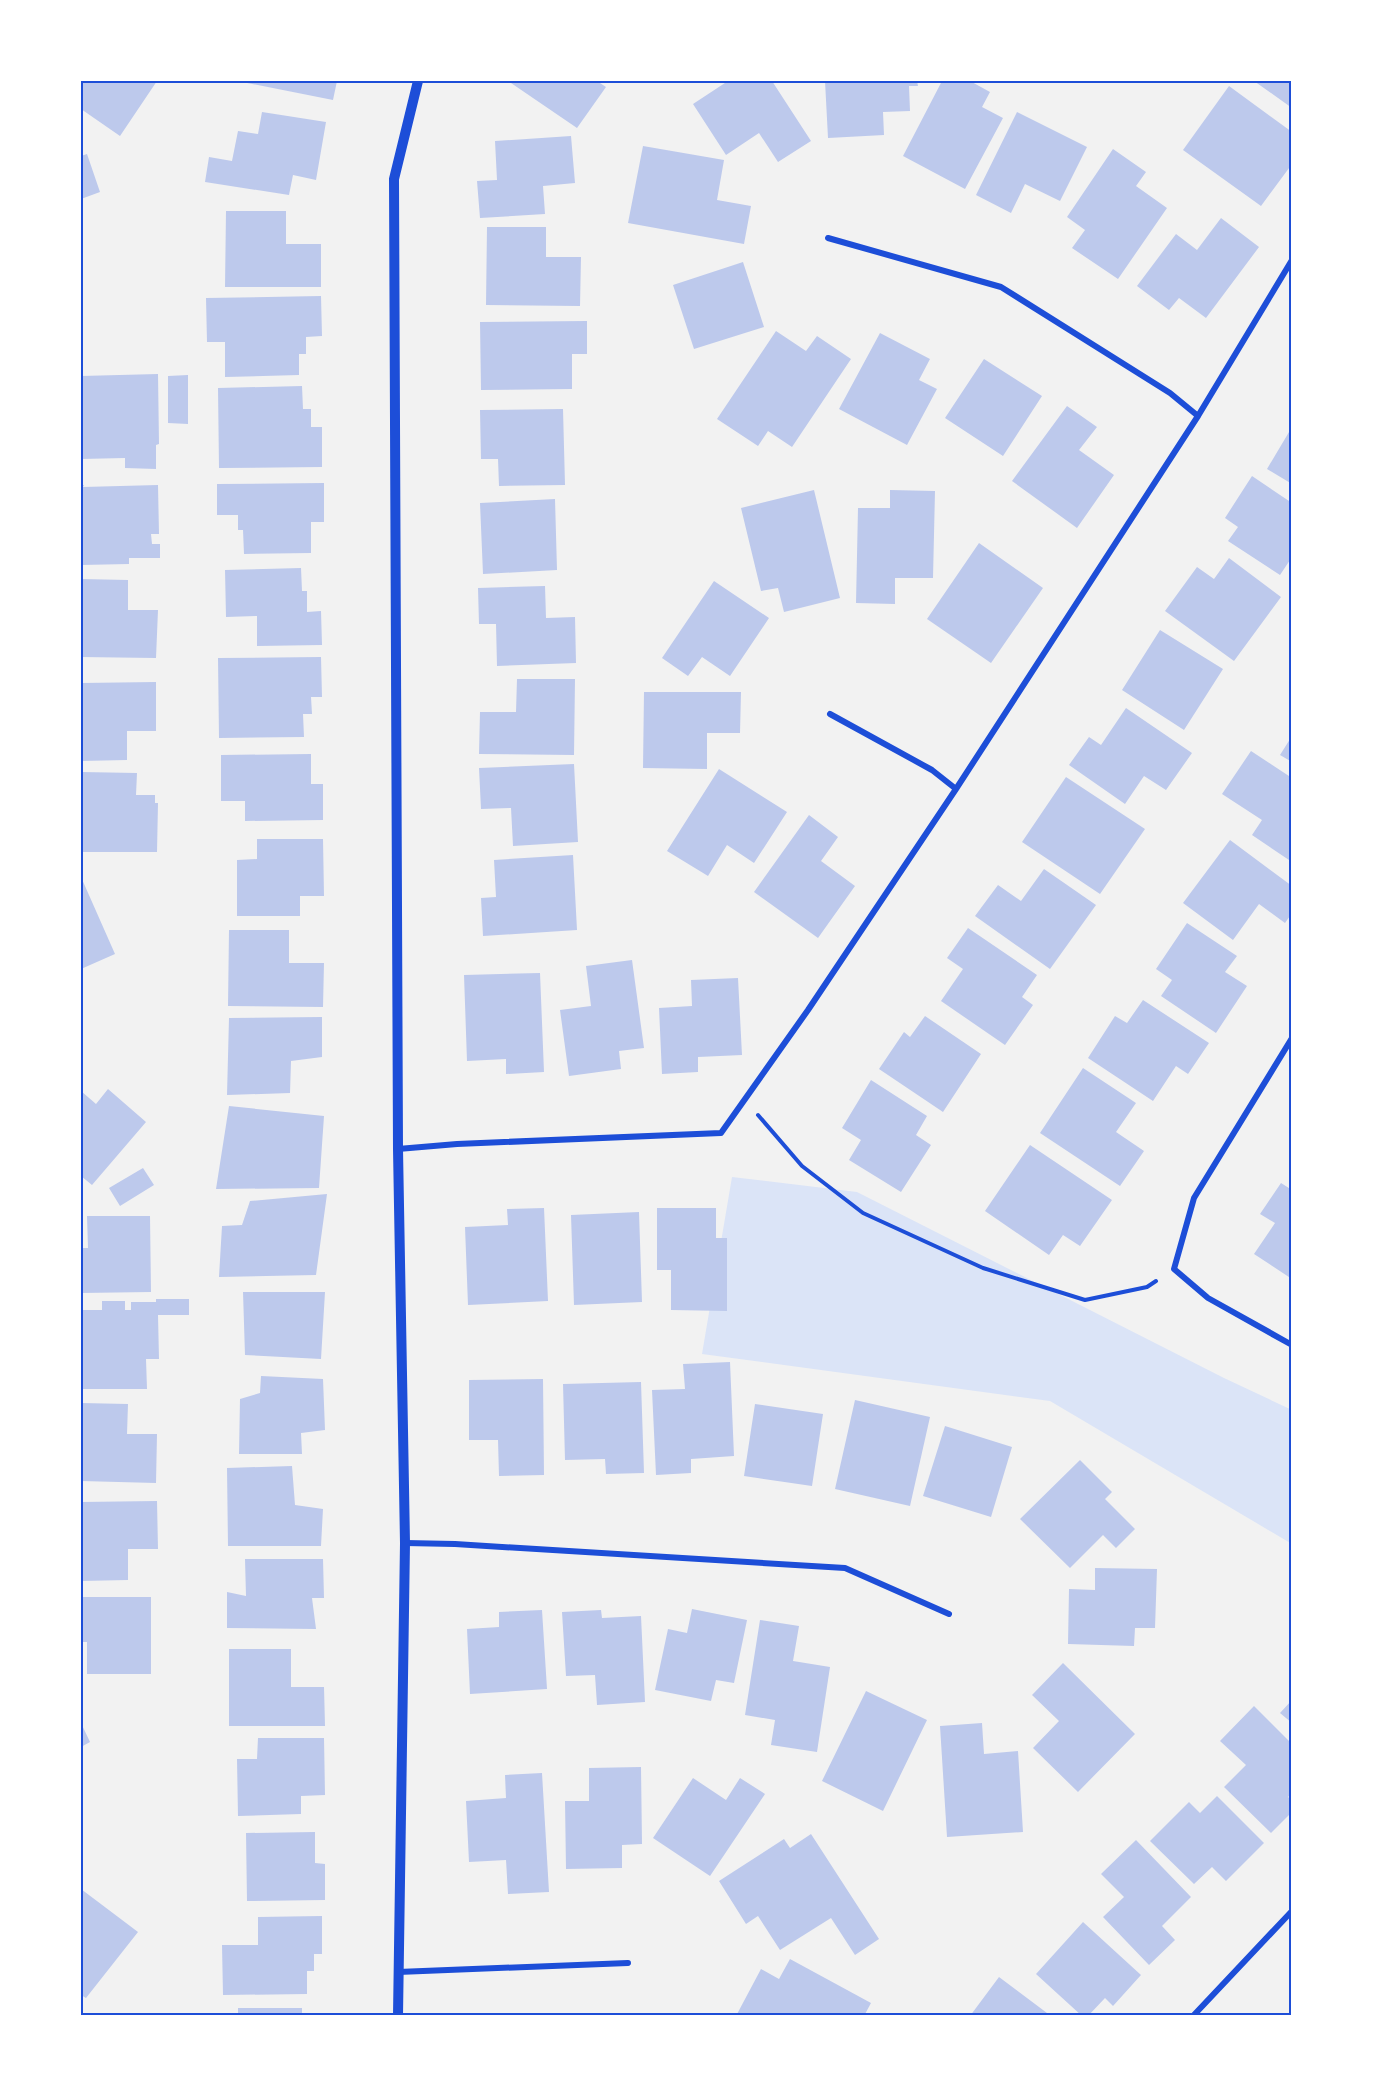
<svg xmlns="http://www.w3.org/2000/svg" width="1373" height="2097" viewBox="0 0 1373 2097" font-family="'Exo 2',sans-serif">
	<rect width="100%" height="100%" fill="#f2f2f2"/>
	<path fill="#dbe4f7" d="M732,1177l125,15 367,186 68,32v134l-242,-143 -348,-47z"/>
	<path fill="#bdc9ec" d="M81,81h76l-37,55 -39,-27z
		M237,81h100l-4,19z
		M512,81h85l9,6 -29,41 -66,-45z
		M728,81h44l39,60 -33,21 -19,-29 -33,22 -33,-51z
		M825,81h92l1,5h-9l1,25 -27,1 1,23 -56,3z
		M942,81h28l20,11 -8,15 21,11 -38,71 -62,-33z
		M1254,81h38v27z
		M1229,86l63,46v32l-31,42 -78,-56z
		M262,112l64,10 -10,58 -23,-5 -4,20 -84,-13 4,-25 23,4 6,-30 20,3z
		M1017,112l70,35 -27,54 -35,-17 -14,29 -35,-18z
		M571,136l4,47 -32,3 2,28 -65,4 -3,-37 20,-1 -2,-39z
		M643,146l81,14 -7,40 34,6 -7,38 -116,-21z
		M1113,149l33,23 -10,14 31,22 -49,71 -46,-31 13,-18 -18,-13z
		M87,154l13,38 -19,7v-43z
		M226,211h60v33h35v43h-96z
		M1221,218l38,29 -53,71 -27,-20 -10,12 -32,-24 39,-52 21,16z
		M487,227h59v30h35l-1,49 -94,-1z
		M743,262l21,65 -70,22 -21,-64z
		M321,296l1,40 -16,1v17h-7v21l-74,2v-35h-18l-1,-44z
		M587,321v33h-15v35l-91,1 -1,-68z
		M776,331l30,20 11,-15 34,23 -59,88 -24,-16 -10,15 -41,-27z
		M880,333l50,26 -11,21 18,9 -30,56 -68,-36z
		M984,359l58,37 -39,60 -58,-38z
		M158,374l1,70 -3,1v24l-31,-1v-10l-44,1v-83z
		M188,375v49l-20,-1v-47z
		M302,386l1,23h8v18h11v40l-103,1 -1,-80z
		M1067,406l30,21 -18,23 35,25 -37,53 -65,-47z
		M563,409l2,76 -66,1 -1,-27h-17l-1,-49z
		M1292,427v57l-25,-15z
		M1252,476l40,27v54l-12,18 -52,-34 10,-14 -13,-9z
		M324,483v39h-13v31l-67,1 -1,-24h-5v-15h-21v-31z
		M81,485h3l-1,2 75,-2 1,49h-8l1,10h8v14h-31v6l-48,1z
		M814,490l26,108 -56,14 -6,-24 -17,3 -20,-83z
		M890,490l45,1 -2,87h-38v26l-39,-1 2,-95h32z
		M555,499l2,71 -74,4 -3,-71z
		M979,543l64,45 -52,75 -64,-44z
		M1229,558l52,39 -47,64 -69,-50 32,-44 17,12z
		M301,568l1,23h5v21l14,-1 1,34 -65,1v-30l-31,1 -1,-47z
		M81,579l47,1v30h30l-2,48 -75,-1z
		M714,581l55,37 -39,58 -28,-19 -14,19 -26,-18z
		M545,586l1,32 29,-1 1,46 -79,3 -1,-42h-17l-1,-36z
		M1160,630l63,39 -39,61 -62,-40z
		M321,657l1,40h-11l1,17h-9l1,23 -85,1 -1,-80z
		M517,679h58l-1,76 -95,-1 1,-42h36z
		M156,682v49h-29v29l-46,1v-78z
		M644,692h97l-1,41h-33v36l-64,-1z
		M1126,708l66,45 -26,37 -22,-14 -19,28 -56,-39 20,-28 12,8z
		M1292,736v26l-12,-7z
		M1251,751l41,27v84l-40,-27 10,-15 -40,-26z
		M311,754v30h12v36l-78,1v-20h-24v-46z
		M574,764l4,78 -65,4 -2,-38 -30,1 -2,-41z
		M719,769l68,43 -33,51 -27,-18 -19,31 -41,-25z
		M81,772l56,1 -1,22h19v8h3l-1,49h-76z
		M1066,777l79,52 -45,65 -78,-52z
		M809,815l29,22 -17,24 34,25 -37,52 -64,-46z
		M257,839h66l1,57h-24v20h-63v-56l20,-1z
		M1230,840l62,46v27l-7,10 -26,-19 -26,36 -50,-37z
		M573,855l4,75 -94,6 -2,-38 15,-1 -2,-37z
		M1044,869l52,36 -46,64 -75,-53 23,-31 23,16z
		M81,877l34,77 -34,15z
		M1187,923l50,33 -12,16 22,14 -31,47 -55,-37 11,-16 -16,-11z
		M968,928l69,47 -15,22 11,8 -28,40 -64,-44 22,-32 -16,-11z
		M229,930h60v33h35l-1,44 -95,-1z
		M632,960l12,88 -25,3 2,18 -52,7 -9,-66 31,-4 -5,-40z
		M540,973l4,99 -38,2v-15l-39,2 -3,-86z
		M738,978l4,77 -44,2v15l-36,2 -3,-66 33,-2 -1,-26z
		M1143,1000l66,43 -21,31 -12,-8 -23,35 -65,-43 27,-42 12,7z
		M925,1016l56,38 -38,58 -64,-43 25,-37 6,5z
		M322,1017v40l-31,4 -1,32 -63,2 2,-77z
		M1083,1068l53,35 -20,29 28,19 -24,35 -80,-53z
		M871,1080l56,36 -11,19 15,10 -30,47 -52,-32 12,-20 -19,-12z
		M108,1089l38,33 -54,63 -11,-9v-85l15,13z
		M229,1106l95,10 -5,72 -103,1z
		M1030,1145l82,55 -32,46 -17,-11 -14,20 -64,-44z
		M143,1168l11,17 -34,21 -11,-18z
		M1281,1183l11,7v89l-38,-25 21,-31 -15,-9z
		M327,1194l-11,81 -97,2 3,-51 20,-1 8,-24z
		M544,1208l4,93 -80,4 -3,-78 43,-2 -1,-16z
		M657,1208h59v30h11v73l-56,-1v-40h-14z
		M639,1212l3,90 -68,3 -3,-90z
		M87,1216h63l1,76 -70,1v-45h7z
		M243,1292h82l-4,67 -76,-4z
		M156,1299h33v16h-31l1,44h-13l1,30h-66v-79h21v-9h23v9h6v-8h25z
		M730,1362l4,94 -43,3v14l-35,2 -4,-85 33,-1 -2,-25z
		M261,1376l62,3 2,51 -24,3 1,21h-63l1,-55 20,-6z
		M543,1379l1,96 -45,1 -1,-36h-29v-60z
		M641,1382l3,91 -38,1 -1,-15 -40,1 -2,-76z
		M855,1400l75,17 -20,89 -75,-17z
		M81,1403l47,1 -1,30h30l-1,49 -75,-2z
		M755,1404l68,10 -11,72 -68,-10z
		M945,1426l67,21 -21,70 -68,-21z
		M1080,1460l32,32 -7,7 30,30 -19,19 -13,-13 -33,33 -50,-49z
		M292,1466l3,39 28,4 -2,37h-93l-1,-78z
		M157,1501l1,48h-30v31l-47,1v-79z
		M245,1559h78l1,39h-12l4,31 -89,-1v-36l19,4z
		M1095,1568l62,1 -2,59h-20l-1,18 -66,-2 1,-55 26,1z
		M81,1597h70v77h-64v-32h-6z
		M692,1609l55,11 -13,63 -18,-3 -5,21 -56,-11 13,-61 19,4z
		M542,1610l5,79 -77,5 -3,-65 32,-2v-15z
		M601,1610l1,8 39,-2 4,86 -48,3 -2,-30 -29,1 -4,-64z
		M760,1620l39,6 -6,35 37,6 -13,85 -46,-7 4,-25 -30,-5z
		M229,1649h62v38h33l1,39h-96z
		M1063,1663l72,71 -57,58 -45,-44 26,-27 -27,-26z
		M866,1691l61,29 -44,91 -61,-30z
		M1292,1700v23l-12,-10z
		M1254,1706l38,38v49l-4,4 4,3v12l-21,21 -47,-46 22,-22 -26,-24z
		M81,1723l9,19 -9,5z
		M982,1723l2,31 34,-3 5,81 -76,5 -7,-111z
		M258,1738h66l1,57 -24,1v18l-63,2 -1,-57h20z
		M641,1767l1,77 -20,1v23l-56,1 -1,-68h24v-33z
		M542,1773l7,119 -41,2 -2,-34 -37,2 -3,-61 40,-3 -1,-23z
		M693,1778l33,22 14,-22 25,16 -55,82 -57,-38z
		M1217,1796l47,47 -38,38 -14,-14 -18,17 -44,-43 39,-39 11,11z
		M315,1832v31l10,1v36l-78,1 -1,-68z
		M811,1834l68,105 -24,16 -24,-37 -51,32 -22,-34 -12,8 -27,-43 65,-42 6,9z
		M1136,1840l55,57 -29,29 13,14 -26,25 -46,-48 21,-20 -23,-23z
		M81,1889l57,43 -52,66 -5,-3z
		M322,1916v38h-8v17h-7v23l-84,1 -1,-50h36v-28z
		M1083,1922l58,53 -28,31 -8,-8 -17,18h-6l-46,-42z
		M790,1959l81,44 -7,13h-128l25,-47 18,10z
		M999,1977l52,39h-81z
		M238,2008h64v8h-64z
		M81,2013h79v3h-79z"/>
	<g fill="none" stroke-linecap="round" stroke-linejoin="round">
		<path stroke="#1d4ed8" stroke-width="4" d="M758,1115l44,51 61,47 120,55 102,32 62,-13 9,-6"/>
		<path stroke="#1d4ed8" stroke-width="6" d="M828,238l173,49 169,106 28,23
			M830,714l102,56 24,19
			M1292,1038l-98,160 -20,71 34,29 84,47
			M398,1149l59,-5 264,-11 87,-123 148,-221 242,-373 94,-156
			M405,1543l50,1 390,24 104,46
			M398,1972l230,-9
			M1193,2016l99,-105"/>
		<path stroke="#1d4ed8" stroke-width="10" d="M398,2016l7,-473 -7,-394 -4,-970 24,-98"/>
	</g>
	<rect width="1373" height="2097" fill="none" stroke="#ffffff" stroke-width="165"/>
	<rect x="82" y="82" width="1208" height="1932" fill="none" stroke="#1d4ed8" stroke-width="2"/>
</svg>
